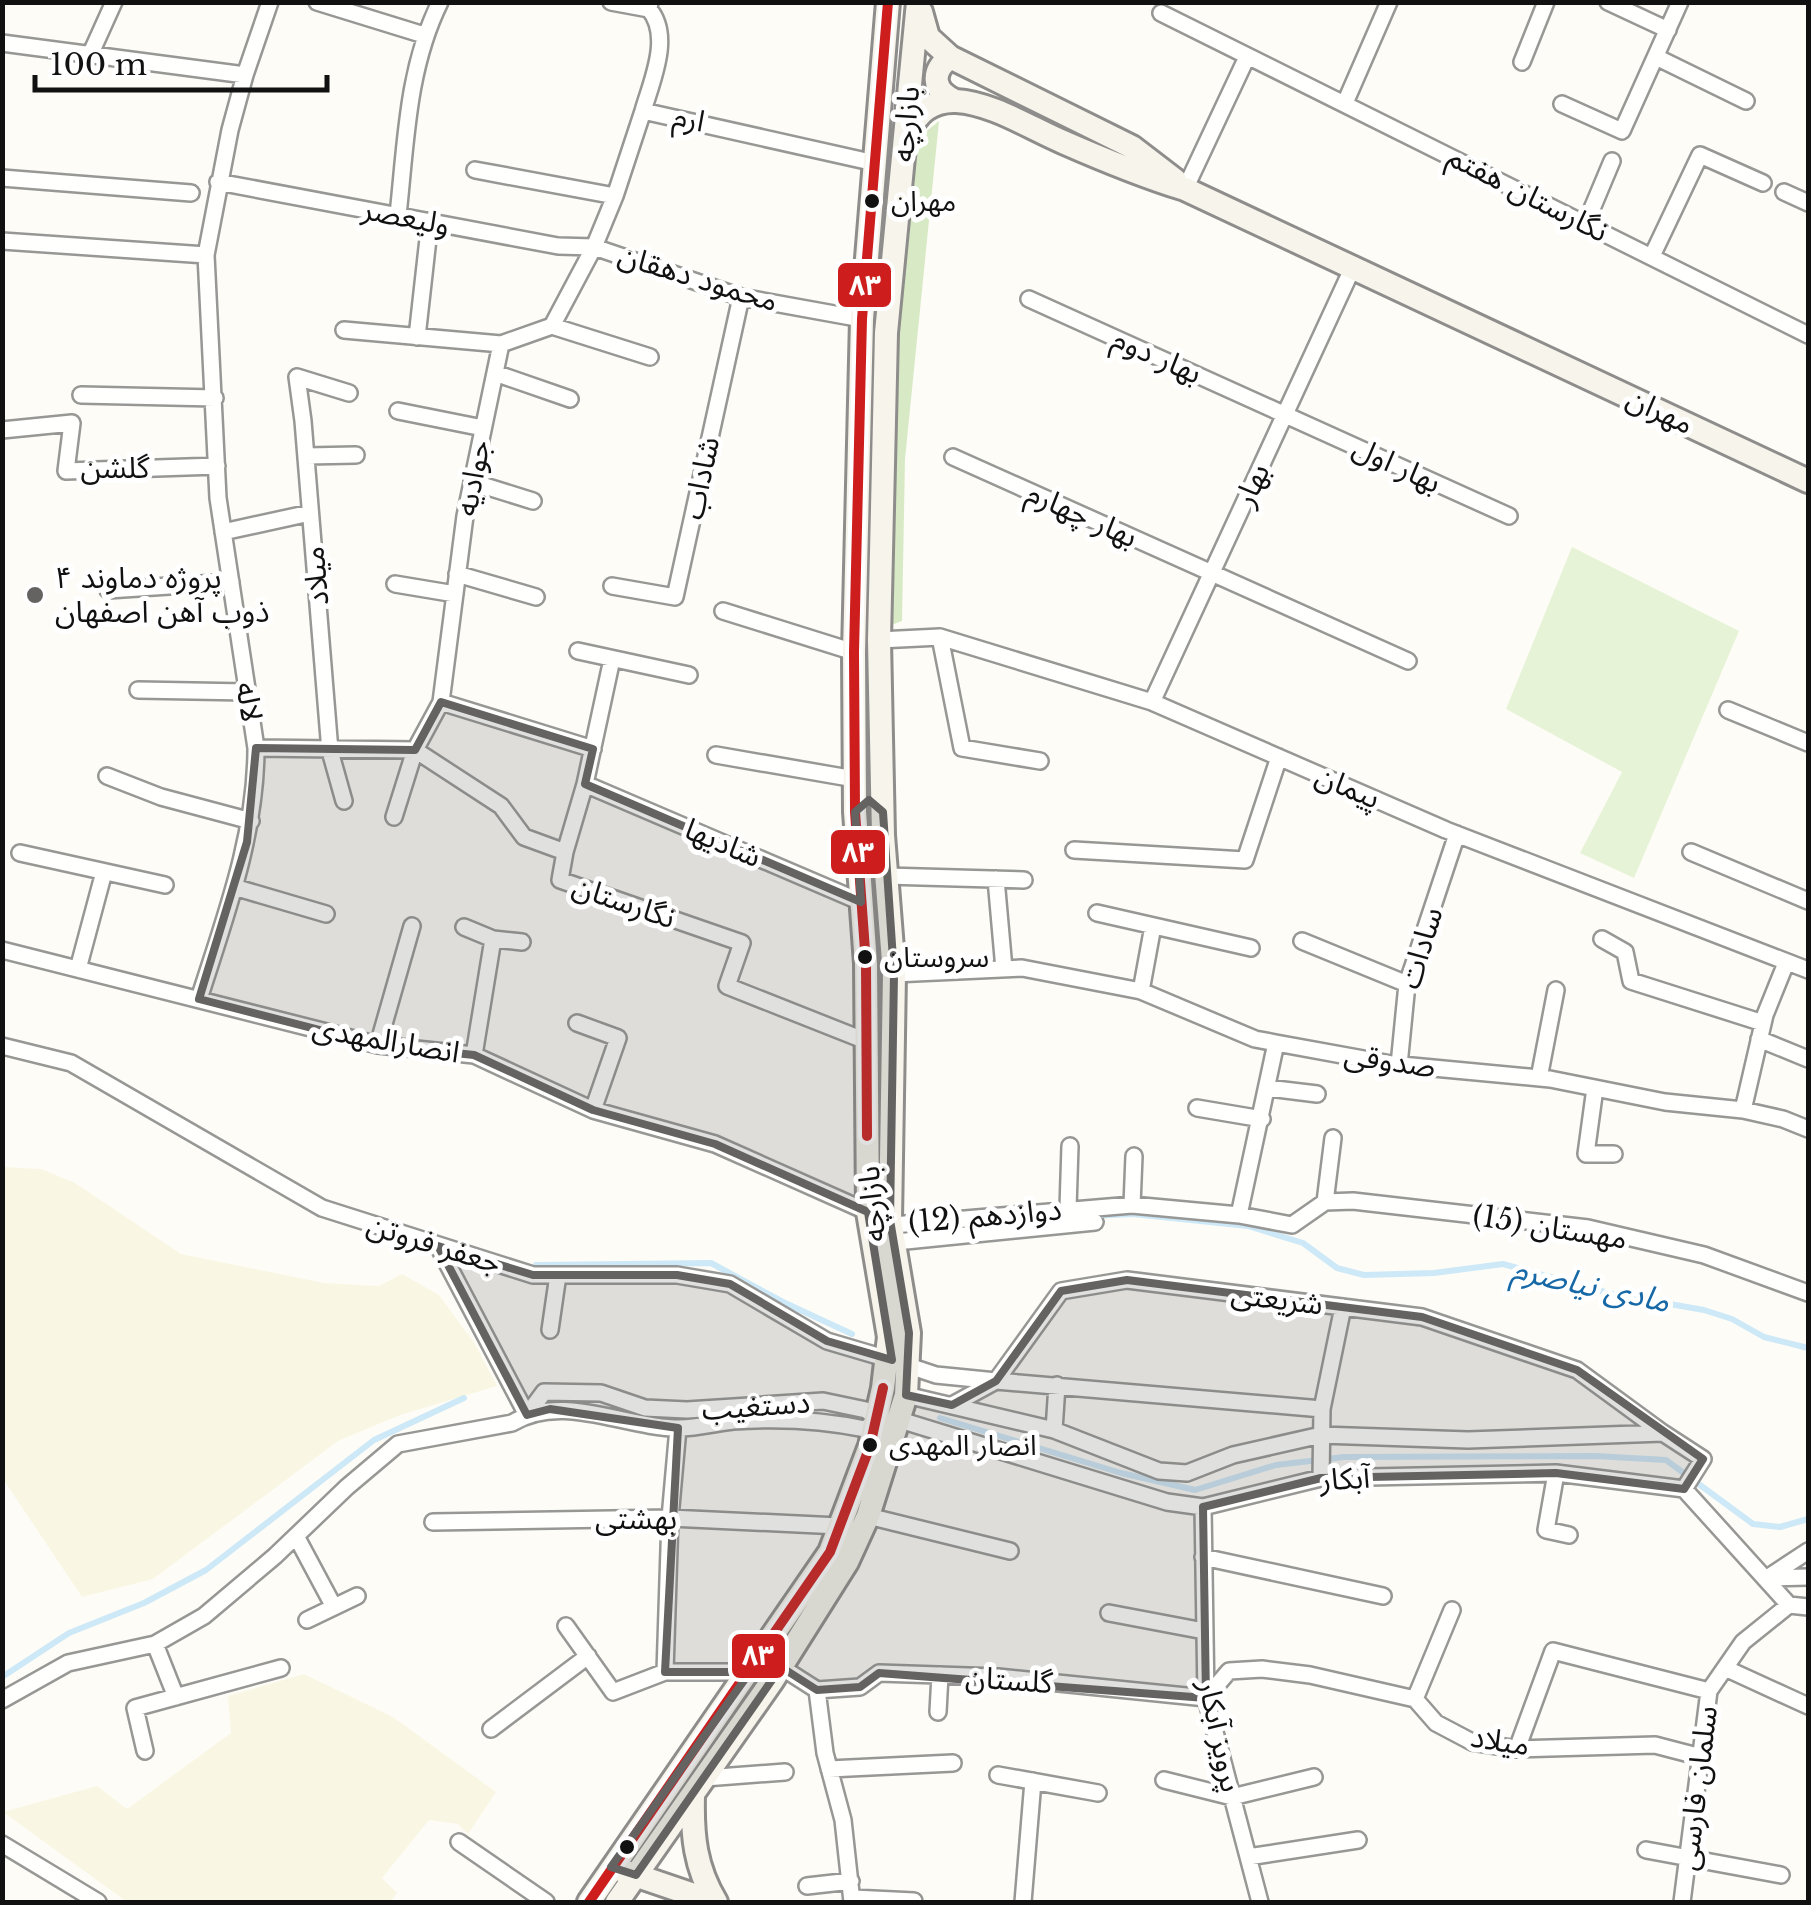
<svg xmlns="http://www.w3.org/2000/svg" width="1811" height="1905" viewBox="0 0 1811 1905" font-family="'Libre Baskerville','Noto Sans Arabic',serif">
	<rect width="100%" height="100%" fill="#fdfcf7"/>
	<path fill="#f9f7e4" d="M3,1167l38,2 34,14 106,71 143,29 55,3 23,-12 37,21 36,49 22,42 -97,29 -62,26 -185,138 -71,18 -79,-118z
		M304,1674l89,43 103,75 -28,42 -10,-10 -29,-4 -47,58 15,15 -7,9h-263l-124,-90 94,-26 30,23 104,-76 -3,-37z"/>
	<path fill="#e7f3d7" d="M1572,547l167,84 -105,247 -54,-25 42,-81 -116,-63z"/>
	<path fill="#d8eac5" d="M939,121l-34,338 -3,162 -19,7 3,-234 27,-252z"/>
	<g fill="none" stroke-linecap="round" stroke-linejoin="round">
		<path stroke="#cde8f7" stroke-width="6" d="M1091,1216l42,-2 115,12 55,17 34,25 27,7 70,-2 69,-9 109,30 92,16 28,9 32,18 44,11
			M900,1233l29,-1
			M536,1265l175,-2 72,39 69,32
			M940,1418l181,55 74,17 81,-25 68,-8 252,-1 70,4 87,64 27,3 28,-8
			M2,1677l67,-44 75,-30 62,-33 168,-130 90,-42"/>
		<g stroke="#979795" stroke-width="20">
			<path id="street" d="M317,2l107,33
				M611,2l38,7 1,-7
				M1608,2l60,28
				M1161,13l647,322
				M2,43l243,32
				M91,53l23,-51
				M1656,57l90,44
				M1522,62l24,-60
				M1345,103l44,-101
				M1562,104l60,27 58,-129
				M643,111c9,-31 29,-75 6,-102
				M475,170l140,26
				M2,178l189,15
				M218,182l340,64 36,1 147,50 121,22
				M1185,189l62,-132
				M1784,192l24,11
				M398,215c8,-73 9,-146 42,-213
				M1586,223l26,-62
				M2,241l204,14
				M1652,256l48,-101 63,28
				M1029,299l480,217
				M552,326l98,31
				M344,330l157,14
				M417,337l13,-116
				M495,373l75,26
				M81,395l134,3
				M398,411l85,17
				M2,430l70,-7 -6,48 151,-5
				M306,456l50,-1
				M953,457l455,204
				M472,482l61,19
				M223,532l87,-19
				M457,574l79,23
				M395,584l60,10
				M612,586l63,11 66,-300
				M108,590l123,-8
				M723,611l131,41
				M940,637l22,111 78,13
				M879,640l61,-3 212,65 294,128 362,140
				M578,651l111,24
				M138,690l109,2
				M441,702l152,47
				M1152,702l201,-435
				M1728,710l80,33
				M256,748l159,2 86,56 23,31 41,15 -5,28 182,63 -15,43 139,55
				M716,755l139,24
				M107,776l54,21 90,24
				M585,784l276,118
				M344,801l-14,-50 -27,-330 -6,-44 52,16
				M394,817l21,-67 26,-48 24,-186 36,-172 51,-18 42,-79 21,-51 28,-85 232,52
				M1074,850l171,10 34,-103
				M565,852l20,-68 27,-125
				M1691,852l117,49
				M20,853l145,32
				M886,876l138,4
				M996,879l8,90
				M234,887l92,27
				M1097,913l154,35
				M464,927l29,12 29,3
				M1602,939l23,13 6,29 132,42
				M1302,941l105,43
				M2,950l376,95 96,10 119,55 122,34 153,68
				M78,969l26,-97
				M894,974l128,-6 119,23 114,48 21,4 115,21 159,15 115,23 78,8 22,-95 21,-52
				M1141,991l12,-65
				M199,999c26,-82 57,-163 57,-251l-38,-250 -12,-243 24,-125 15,-55 25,-73
				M577,1023l41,15 -25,72
				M1759,1039l49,20
				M378,1045l34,-119
				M2,1046l69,17 251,145 211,67h144l53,9 97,57 61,18
				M474,1055l19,-116
				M1399,1065l8,-81 50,-150
				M1539,1078l17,-88
				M1268,1088l49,6
				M1595,1088l-9,66h28
				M1197,1108l65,11
				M1743,1110l40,9 25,10
				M1325,1202l8,-64
				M1132,1205l2,-49
				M1068,1208l2,-62
				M1239,1215l37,-172
				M1095,1222l-199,20 -3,-17 239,-20 107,10 53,10 33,-23 28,-1 235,27 116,27 104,38
				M438,1246l89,169
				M550,1330l8,-55
				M909,1366l27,9 60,6 65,-90 66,-11 295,37 155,53 86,63
				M906,1395l148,35 105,41 28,2 46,-18 88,-20 147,5 195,-7 40,26 -19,30
				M952,1405l44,-24 326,28
				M900,1420l267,82 36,5 118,-29 235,-5 128,16 105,116
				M1054,1430l3,-45
				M1556,1473l-10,57 23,5
				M1321,1478l1,-69 21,-102
				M1203,1507l3,191 54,204
				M868,1516l142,35
				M433,1522l237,-4 169,8
				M296,1536l38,71
				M1203,1557l180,39
				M1767,1578l41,-27
				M1771,1578l37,-1
				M1109,1613l95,18
				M307,1620l50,-24
				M566,1626l47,66 52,-20h85
				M155,1644l21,53
				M781,1667l36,23
				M1725,1668l83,38
				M665,1672l5,-154 8,-90
				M817,1690l43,-3 19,-14 119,4 208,21 23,-27 33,-2 48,6 105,24 21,24 36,19 45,7 138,-4 46,12
				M817,1690l8,63 18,67 9,82
				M1415,1699l37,-89
				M2,1700l66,-37 87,-19 49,-28 71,-60 72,-69 51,-43 114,-21c51,-31 112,5 167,5 18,0 37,-5 54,-7 45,-3 89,-1 132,8l13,-10 -12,-9 -43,-9 -136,9 -42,-2 -44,-15 -57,-1 -17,23
				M938,1712l2,-37
				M491,1729l97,-73
				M1517,1749l36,-98 156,40
				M145,1751l-10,-43 146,-40
				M829,1769l124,-6
				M998,1775l100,18
				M705,1778l80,-6
				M1164,1780l68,17 82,-20
				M459,1842l87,60
				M2,1844l96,58
				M1646,1850l135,25
				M1248,1857l110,-17
				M807,1886l44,-5
				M853,1898l61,3
				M1023,1902l10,-121
				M1682,1902l27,-211 34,-49 46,-37 19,2"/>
		</g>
		<g stroke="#8e8d8b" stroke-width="28">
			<path id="secondary" d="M921,12l7,25 22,20 182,90 43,33
				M950,57c-19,15 -18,33 5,44
				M909,132c8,-20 23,-32 47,-31 36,2 74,27 107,41 41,18 80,34 122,47l623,292
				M693,1796c-1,39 2,72 23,106
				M623,1871l91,31
				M589,1902l241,-350 40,-106 13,-58 6,-51 -21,-125 -2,-248 -11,-152 -1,-160 8,-333 26,-317
				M617,1902l155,-221 75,-119 21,-46 38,-121 3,-62 -19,-113 4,-246 -11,-139 -4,-195 7,-307 32,-331"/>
		</g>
		<use href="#street" stroke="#fffffe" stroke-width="15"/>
		<use href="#secondary" stroke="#f6f4eb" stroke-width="22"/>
		<g stroke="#fff" stroke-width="18">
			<path id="bus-1" d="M867,1136l-1,-172 -11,-152 -1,-160 8,-333 26,-317
				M589,1902l241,-350 40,-106 13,-58"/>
		</g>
		<use href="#bus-1" stroke="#cd1d1d" stroke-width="10"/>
	</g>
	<path fill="#646362" fill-opacity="0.2" stroke="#646362" stroke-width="8" stroke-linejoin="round" d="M441,702l152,47 -8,35 276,118 -6,-90 14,-12 14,12 11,162 -4,246 19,113 -3,62 46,10 44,-24 65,-90 66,-11 295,37 155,53 126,89 -19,30 -128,-16 -235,5 -118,29 3,191 -327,-25 -19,14 -43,3 -36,-23 -145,208 -25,-8 139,-195h-85l13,-244 -128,-19 -23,6 -89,-169 95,29h144l53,9 97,57 65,19 -24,-148 -153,-68 -122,-34 -119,-55 -96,-10 -179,-46 48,-157 9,-94 159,2z"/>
	<g fill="#111" stroke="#fff" stroke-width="4">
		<circle cx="872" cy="201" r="9"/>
		<circle cx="865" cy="957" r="9"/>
		<circle cx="870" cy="1445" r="9"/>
		<circle cx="627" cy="1847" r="9"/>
	</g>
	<circle fill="#646362" stroke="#fff" stroke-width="4" cx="35" cy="595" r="10"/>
	<g text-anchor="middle" stroke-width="10" stroke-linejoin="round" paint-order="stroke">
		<g font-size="28" fill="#111" stroke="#fff" text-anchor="start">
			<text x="891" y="211">مهران</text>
			<text x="884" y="967">سروستان</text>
			<text x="889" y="1455">انصار المهدی</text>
		</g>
		<g font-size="30" fill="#111" stroke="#fff">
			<text transform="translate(689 119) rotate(12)" y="10">ارم</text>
			<text transform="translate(906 124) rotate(-85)" y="10">بازارچه</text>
			<text transform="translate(1528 194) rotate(27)" y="10">نگارستان هفتم</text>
			<text transform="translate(406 217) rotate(11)" y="10">ولیعصر</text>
			<text transform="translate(698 278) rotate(17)" y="10">محمود دهقان</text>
			<text transform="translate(1157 356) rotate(24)" y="10">بهار دوم</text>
			<text transform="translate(1660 411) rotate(25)" y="10">مهران</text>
			<text transform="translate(1397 465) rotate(25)" y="10">بهار اول</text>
			<text x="115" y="478">گلشن</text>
			<text transform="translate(473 478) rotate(-79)" y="10">جوادیه</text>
			<text transform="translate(701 478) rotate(-78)" y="10">شاداب</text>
			<text transform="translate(1252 485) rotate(-65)" y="10">بهار</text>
			<text transform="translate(1082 515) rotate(24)" y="10">بهار چهارم</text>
			<text transform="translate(316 576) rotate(-95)" y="10">میلاد</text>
			<text transform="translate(249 702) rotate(81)" y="10">لاله</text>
			<text transform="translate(1348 787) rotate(23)" y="10">پیمان</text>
			<text transform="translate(723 843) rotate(23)" y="10">شادیها</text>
			<text transform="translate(624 902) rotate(19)" y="10">نگارستان</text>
			<text transform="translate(1421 948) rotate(-73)" y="10">سادات</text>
			<text transform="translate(386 1040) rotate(10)" y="10">انصارالمهدی</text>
			<text transform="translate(1390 1061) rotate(8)" y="10">صدوقی</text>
			<text transform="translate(872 1204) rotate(-95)" y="10">بازارچه</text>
			<text transform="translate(985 1216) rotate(-5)" y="10">دوازدهم (12)</text>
			<text transform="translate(1550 1227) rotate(9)" y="10">مهستان (15)</text>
			<text transform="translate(434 1244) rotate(17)" y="10">جعفر فروتن</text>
			<text transform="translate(1277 1299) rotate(7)" y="10">شریعتی</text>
			<text transform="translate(756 1406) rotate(-4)" y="10">دستغیب</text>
			<text transform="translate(1345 1479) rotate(-3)" y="10">آبکار</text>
			<text x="636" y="1529">بهشتی</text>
			<text transform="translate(1009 1680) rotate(4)" y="10">گلستان</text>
			<text transform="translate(1220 1736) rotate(78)" y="10">پرویز آبکار</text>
			<text transform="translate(1500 1741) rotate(9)" y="10">میلاد</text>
			<text transform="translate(1697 1788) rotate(-83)" y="10">سلمان فارسی</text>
		</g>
		<g font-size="30" fill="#111" stroke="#fff" text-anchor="start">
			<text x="55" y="588">پروژه دماوند ۴<tspan x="55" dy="34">ذوب آهن اصفهان</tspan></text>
		</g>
		<g font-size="32" font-style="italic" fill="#1768a6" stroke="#fff">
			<text transform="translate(1591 1285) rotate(12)" y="11">مادی نیاصرم</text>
		</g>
	</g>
	<g stroke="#fff" stroke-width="4">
		<rect x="836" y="261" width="57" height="48" rx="10" fill="#cd1d1d"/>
		<rect x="829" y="828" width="58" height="48" rx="10" fill="#cd1d1d"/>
		<rect x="730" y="1632" width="57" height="48" rx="10" fill="#cd1d1d"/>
	</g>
	<g font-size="28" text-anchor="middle" font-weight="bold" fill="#fff">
		<text x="865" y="295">۸۳</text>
		<text x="858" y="862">۸۳</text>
		<text x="758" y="1665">۸۳</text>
	</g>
	<rect width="1811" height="1905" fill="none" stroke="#111111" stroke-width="10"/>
	<path d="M35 75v15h292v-15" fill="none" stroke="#111111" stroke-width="5"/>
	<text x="50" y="75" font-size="30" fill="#111111" stroke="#ffffff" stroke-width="8" paint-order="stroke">100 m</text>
</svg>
